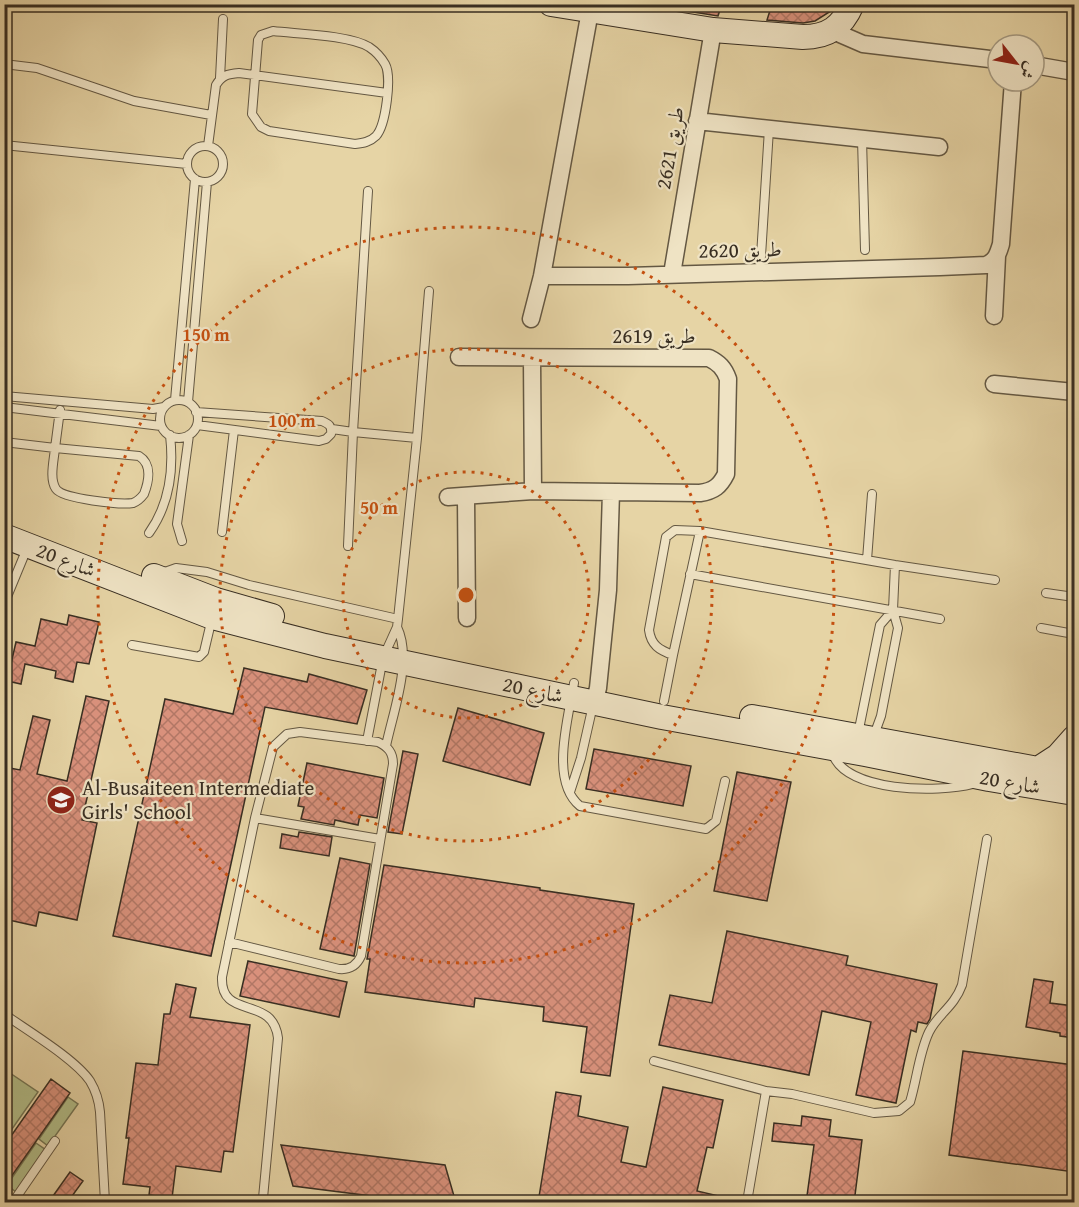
<svg xmlns="http://www.w3.org/2000/svg" width="1079" height="1207" viewBox="0 0 1079 1207" font-family="'Gentium Book Plus',Amiri,serif">
	<defs>
		<pattern id="building-cross-hatch" width="8" height="8" patternUnits="userSpaceOnUse" patternTransform="scale(1.5)"><rect width="8" height="8" fill="#d9917c"/><path d="M0 0l8 8M0 8l8-8" fill="none" stroke="#b17765"/></pattern>
	</defs>
	<rect width="100%" height="100%" fill="#e6d4a5"/>
	<filter id="stains"><feTurbulence type="fractalNoise" baseFrequency=".00333" numOctaves="4"/><feColorMatrix values="0 0 0 0 .2 0 0 0 0 .09 0 0 0 0 .02 0 0 0 .5 -.17"/></filter>
	<radialGradient id="worn" r=".72"><stop offset=".6" stop-color="#630" stop-opacity="0"/><stop offset="1" stop-color="#630" stop-opacity=".3"/></radialGradient>
	<path fill="#b2bd88" stroke="#757655" stroke-width="1.5" d="M4,1069l34,23 -33,47h-1z
		M68,1097l10,7 -30,42 -9,-7z
		M36,1143l10,7 -30,42 -9,-7z"/>
	<path fill="url(#building-cross-hatch)" stroke="#382e22" stroke-width="1.5" d="M662,4h60l-4,12 -56,-9z
		M772,4h64l-5,7 -16,10 -12,2 -36,-3z
		M69,615l30,7 -10,42 -12,-2 -4,20 -18,-4 1,-7 -31,-7 -4,20 -14,-3 9,-39 19,4 6,-27 26,6z
		M244,668l63,14 2,-8 58,16 -10,34 -92,-17 -54,249 -98,-20 52,-237 68,15z
		M86,696l23,5 -27,119 15,3 -20,97 -38,-8 -3,14 -32,-7v-152l16,3 13,-54 17,4 -13,54 30,7z
		M458,708l86,25 -14,52 -87,-24z
		M594,749l97,17 -8,40 -97,-17z
		M403,751l15,3 -16,80 -14,-2z
		M307,763l77,15 -7,40 -17,-3 -2,10 -23,-5 -1,5 -33,-6 3,-12 -6,-1z
		M737,772l54,10 -24,119 -53,-10z
		M299,832l33,5 -3,19 -49,-8 2,-14 16,3z
		M340,858l30,6 -16,92 -34,-7z
		M384,865l156,23v2l94,14 -24,172 -29,-4 6,-45 -44,-6 1,-14 -69,-9 -1,9 -109,-15 5,-33h-3z
		M727,931l121,25 -2,9 91,19 -7,35 -3,5 -9,-2 -2,10 -5,-2 -15,73 -40,-8 15,-73 -49,-11 -13,64 -150,-30 11,-50 42,8z
		M248,961l99,21 -8,35 -99,-21z
		M1034,979l19,3 -3,21 24,3v32l-14,-2v-3l-34,-6z
		M176,984l20,4 -6,29 60,8 -17,127 -9,-1 -3,21 -45,-6 -4,32 -23,-3 1,-8 -27,-3 6,-46h-3l10,-75 22,2 6,-51h6z
		M963,1051l111,14v107l-125,-17z
		M51,1079l19,14 -66,94v-41z
		M663,1087l60,13 -10,48 -6,-1 -10,44 26,6v6h-132l-27,-6 -1,6h-25l18,-111 25,4 -3,20 50,11 -7,35 25,5z
		M802,1116l29,4 -2,16 33,4 -8,63h-48l8,-58 -42,-4 2,-18 27,3z
		M281,1145l164,20 11,38h-29l-134,-17z
		M70,1172l13,9 -16,22h-19z"/>
	<g fill="none" stroke-linecap="round" stroke-linejoin="round">
		<g stroke="#645843" stroke-width="10">
			<path id="lane" d="M273,31c25,3 76,4 96,16 6,4 12,10 16,17 7,12 1,61 -9,72 -6,6 -13,7 -21,8l-86,-13 -8,-4 -9,-13 6,-74 3,-5z
				M4,64l33,4 97,33 77,14
				M220,78l3,-59
				M862,139l3,111
				M4,145l183,19
				M208,146l8,-61c6,-10 12,-11 23,-12l148,20
				M187 164a18 18 0 1 1 36 0a18 18 0 1 1-36 0Z
				M760,272l9,-143
				M4,396l149,13 11,-2
				M175,400l20,-221
				M160 419a19 19 0 1 1 38 0a19 19 0 1 1-38 0Z
				M188,402l19,-220
				M4,407l157,19
				M196,412l126,9c7,3 10,5 9,13l-5,5 -7,2 -122,-16
				M332,429l21,3 15,-241
				M4,442l51,6 5,-38
				M55,448l84,8c13,8 10,25 5,38 -3,4 -6,7 -11,9 -12,2 -70,-4 -77,-14 -7,-10 -2,-29 -1,-41z
				M222,532l12,-102
				M149,533c20,-28 25,-63 21,-98
				M182,541l-5,-17 12,-89
				M348,546l5,-114 64,6
				M867,560l5,-66
				M162,573l14,-5 31,4 42,13 149,34
				M690,574l250,45
				M1046,593l28,4
				M4,604l24,-58
				M1041,628l33,6
				M132,645l67,12 5,-5 8,-34
				M673,655c-14,-5 -22,-10 -24,-25l17,-93 9,-7 25,1 195,34 100,15
				M574,683c-5,33 -25,98 6,123l126,23 10,-8 9,-40
				M664,701l9,-46 27,-124
				M858,734l22,-109 13,-15
				M873,738l8,-22 17,-88 -5,-18 2,-45
				M367,741l16,-83 14,-31 1,-8 19,-181 12,-147
				M386,746c7,-34 27,-86 11,-119
				M832,752c12,41 107,41 141,32
				M570,792l11,-34 12,-53
				M255,818l125,21
				M229,942l110,27c11,1 18,-4 22,-13l32,-192c0,-12 -5,-17 -15,-22l-78,-10 -13,2 -14,13 -18,71 -33,159c-2,44 51,17 56,61l-15,160 2,4
				M4,1014c24,17 71,45 86,67 6,10 9,20 10,31l5,90
				M654,1061l112,30 26,3 82,19 25,-2 11,-9c7,-23 9,-49 19,-70 9,-18 25,-25 33,-47l25,-146
				M13,1202l42,-61
				M747,1202l19,-111"/>
		</g>
		<g stroke="#645843" stroke-width="19">
			<path id="street" d="M833,31l30,13 135,16
				M1034,65l40,7
				M697,121l242,26
				M672,274l41,-244
				M542,276h86l312,-9 46,-2c10,-4 12,-11 15,-21l12,-163
				M994,316l3,-60
				M531,319l11,-43 48,-265
				M532,359l1,132
				M994,384l80,8
				M448,497l85,-6 167,2c14,-2 20,-7 26,-19l2,-95c-4,-11 -9,-16 -19,-21l-250,-1
				M466,497l1,121
				M594,703l4,-15 10,-98 3,-98"/>
		</g>
		<g stroke="#382e22" stroke-width="26">
			<path id="secondary" d="M551,4l162,26 90,7c25,0 39,-10 49,-33
				M4,536l208,81 113,29 337,71 203,37 124,25 85,14
				M154,576l62,24 56,16
				M752,717l286,52 36,3
				M1038,769l20,-13 16,-18"/>
		</g>
		<use href="#lane" stroke="#efe3c4" stroke-width="8"/>
		<use href="#street" stroke="#efe3c4" stroke-width="16"/>
		<use href="#secondary" stroke="#efe3c4" stroke-width="24"/>
	</g>
	<g fill="none" stroke="#c55010" stroke-width="3" stroke-dasharray="3 6">
		<circle cx="466" cy="595" r="123"/>
		<circle cx="466" cy="595" r="246"/>
		<circle cx="466" cy="595" r="368"/>
	</g>
	<defs>
		<g id="school-disc" transform="scale(1.5)"><circle r="9.5" fill="#8f2418" stroke="#efe3c4"/><path d="M0-5L7-2L0 1L-7-2ZM-4 1L0 2.5L4 1V4Q0 6-4 4Z" fill="#fff"/></g>
	</defs>
	<g fill-rule="evenodd">
		<use href="#school-disc" x="61" y="800"/>
	</g>
	<g text-anchor="middle" stroke-width="4.5" stroke-linejoin="round" paint-order="stroke">
		<g font-size="21" fill="#382e22" stroke="#efe3c4">
			<text transform="translate(670 148) rotate(-80)" y="7">طريق 2621</text>
			<text transform="translate(740 250) rotate(-1)" y="7">طريق 2620</text>
			<text x="654" y="343">طريق 2619</text>
			<text transform="translate(66 560) rotate(21)" y="7">شارع 20</text>
			<text transform="translate(533 690) rotate(12)" y="7">شارع 20</text>
			<text transform="translate(1010 782) rotate(10)" y="7">شارع 20</text>
		</g>
		<g font-size="21" fill="#382e22" stroke="#efe3c4" text-anchor="start">
			<text x="82" y="795">Al-Busaiteen Intermediate<tspan x="82" dy="24">Girls' School</tspan></text>
		</g>
	</g>
	<circle cx="466" cy="595" r="9" fill="#c55010" stroke="#efe3c4" stroke-width="3"/>
	<g font-size="18" text-anchor="middle" font-weight="bold" fill="#c55010" stroke="#efe3c4" stroke-width="4.5" stroke-linejoin="round" paint-order="stroke">
		<text x="206" y="341">150 m</text>
		<text x="292" y="427">100 m</text>
		<text x="379" y="514">50 m</text>
	</g>
	<rect width="1079" height="1207" fill="none" stroke="#e6d4a5" stroke-width="24"/>
	<rect x="6" y="6" width="1067" height="1195" fill="none" stroke="#382e22" stroke-width="3"/>
	<rect x="12" y="12" width="1055" height="1183" fill="none" stroke="#382e22" stroke-width="1.5"/>
	<g transform="translate(1016 63) rotate(121)"><circle r="28" fill="#efe3c4" stroke="#a69b83" stroke-width="1.5"/>
	<path d="M0-4.5L10 22L0 15L-10 22Z" fill="#8f2418"/>
	<text y="-9" font-size="16" font-weight="bold" text-anchor="middle" fill="#382e22">ش</text>
	</g>
	<rect width="100%" height="100%" filter="url(#stains)"/>
	<rect width="100%" height="100%" fill="url(#worn)"/>
</svg>
